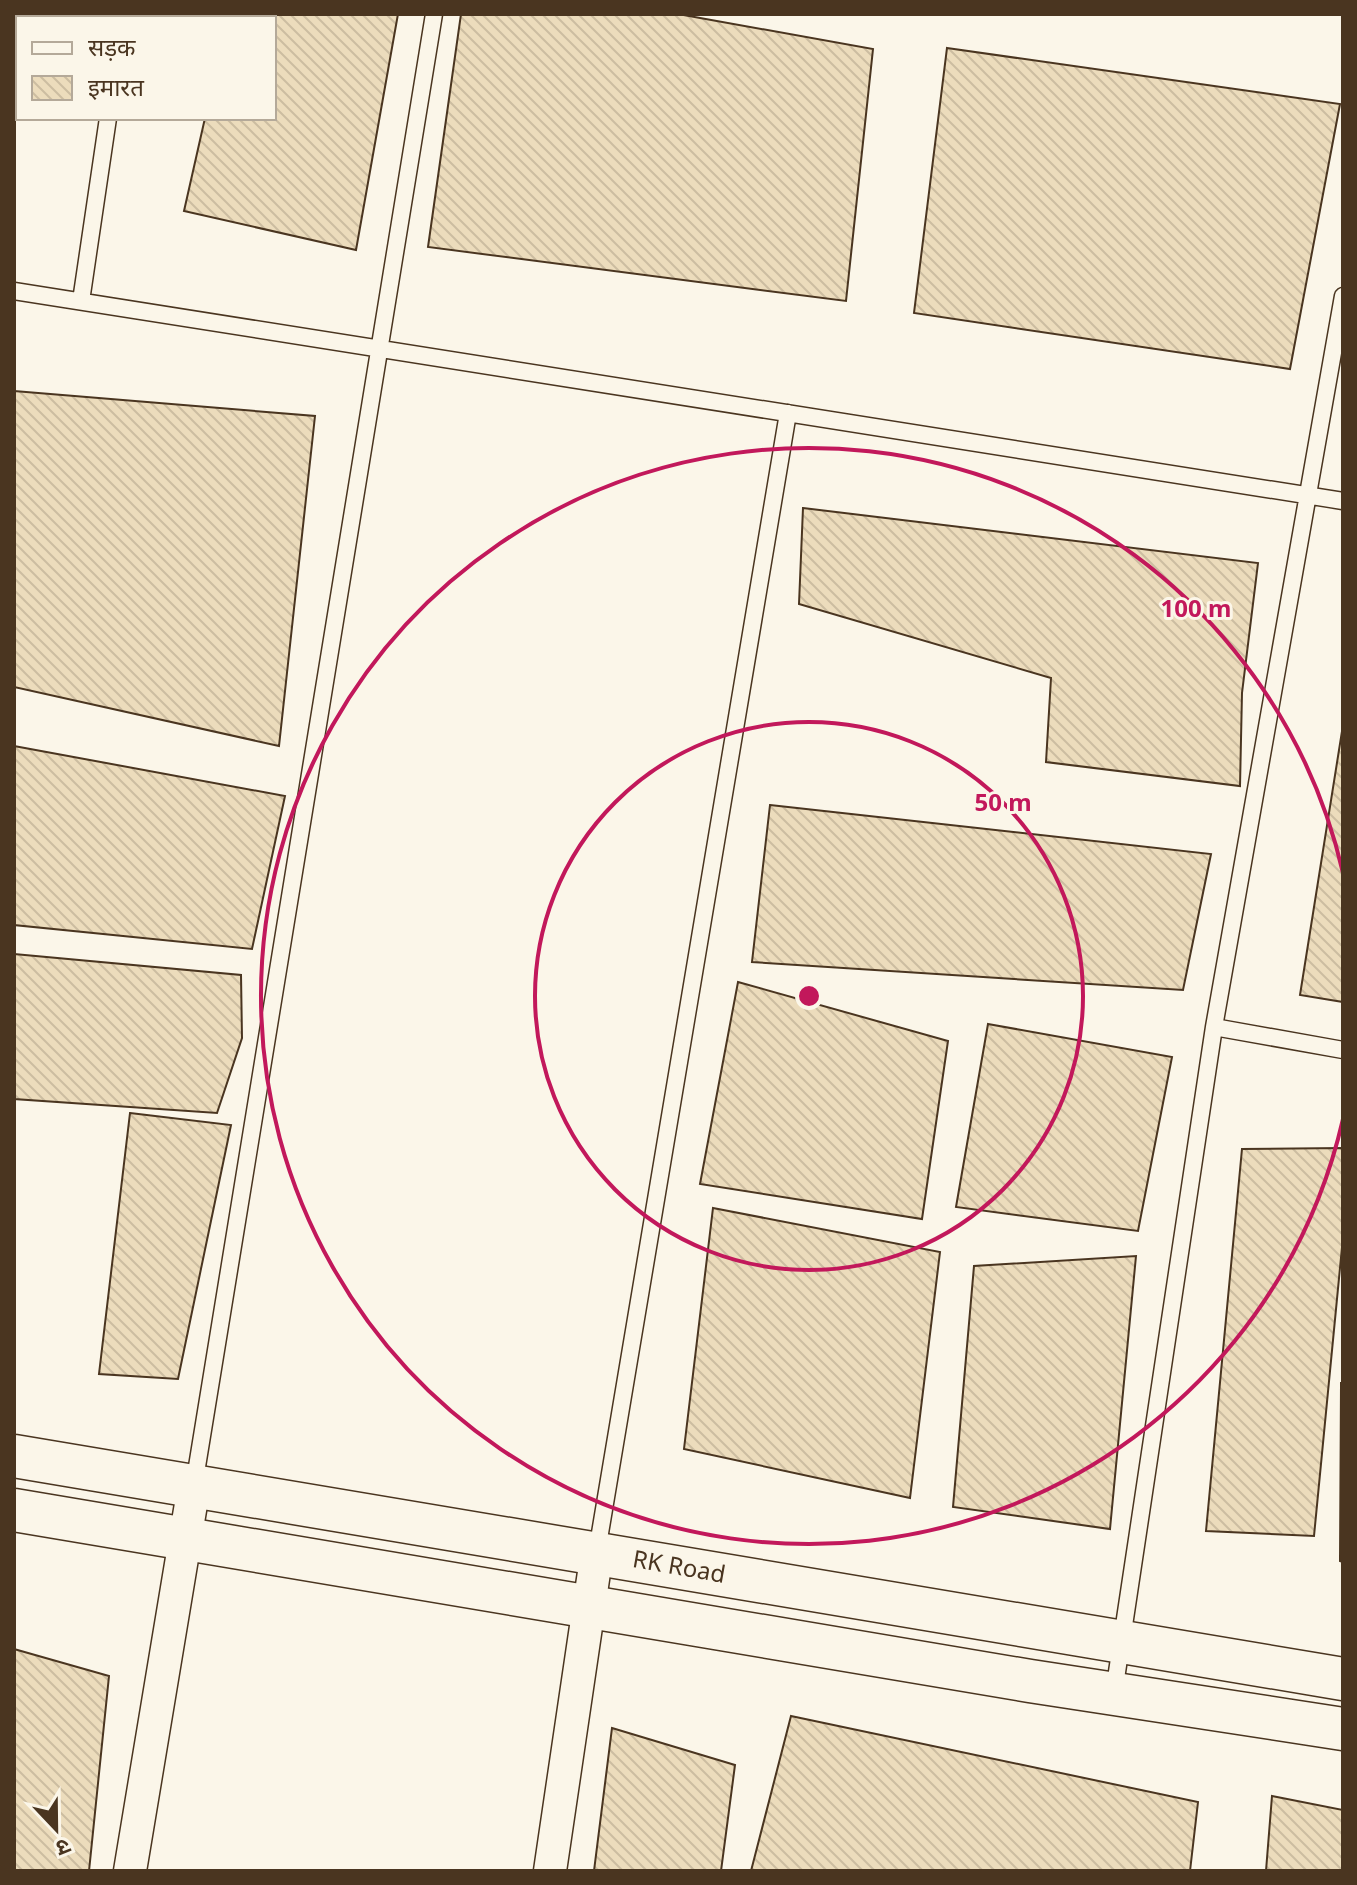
<svg xmlns="http://www.w3.org/2000/svg" width="1357" height="1885" viewBox="0 0 1357 1885" font-family="'Noto Sans','Noto Sans Devanagari',sans-serif">
	<defs>
		<pattern id="building-back-hatch" width="6" height="6" patternUnits="userSpaceOnUse" patternTransform="scale(2)"><rect width="6" height="6" fill="#ecdcbc"/><path d="M-1 5l2 2M0 0l6 6M5-1l2 2" fill="none" stroke="#ccbda1"/></pattern>
	</defs>
	<rect width="100%" height="100%" fill="#fbf6e9"/>
	<path fill="url(#building-back-hatch)" stroke="#4a3520" stroke-width="2" d="M230,14h168l-42,236 -172,-39 21,-93h69v-100h-45z
		M461,14h217l195,35 -27,252 -418,-54z
		M947,48l393,56 -50,265 -376,-56z
		M14,391l301,25 -36,330 -265,-59z
		M803,508l455,55 -16,130 -2,93 -194,-24 5,-84 -252,-74z
		M1343,725v277l-43,-7z
		M14,746l271,50 -33,153 -238,-24z
		M770,805l441,49 -28,136 -431,-28z
		M14,954l227,21 1,63 -25,75 -203,-14z
		M738,982l210,59 -26,178 -222,-35z
		M988,1024l184,33 -34,174 -182,-24z
		M130,1113l101,12 -53,254 -79,-5z
		M1343,1148v89l-29,299 -108,-5 36,-382z
		M713,1208l227,44 -30,246 -226,-49z
		M1136,1256l-26,273 -157,-22 21,-241z
		M1341,1383h2v179l-3,-1z
		M14,1649l95,27 -20,195h-75z
		M791,1716l407,86 -8,69h-439z
		M612,1728l123,37 -14,106h-127z
		M1272,1796l71,14v61h-77z"/>
	<g fill="none" stroke-linecap="round" stroke-linejoin="round">
		<g stroke="#4a3520" stroke-width="19">
			<path id="service" d="M122,18l1,-4
				M14,291l1329,210
				M81,301l27,-183
				M1214,1027l129,23
				M194,1485l240,-1471
				M597,1551l191,-1138
				M1114,1692l100,-665 129,-731"/>
		</g>
		<g stroke="#4a3520" stroke-width="35">
			<path id="minor" d="M130,1871l64,-385
				M550,1871l47,-319"/>
		</g>
		<g stroke="#4a3520" stroke-width="45">
			<path id="tertiary" d="M14,1456l1329,223
				M14,1510l1016,171 313,48"/>
		</g>
		<use href="#service" stroke="#fbf6e9" stroke-width="16"/>
		<use href="#minor" stroke="#fbf6e9" stroke-width="32"/>
		<use href="#tertiary" stroke="#fbf6e9" stroke-width="42"/>
	</g>
	<g fill="none" stroke="#c2185b" stroke-width="4">
		<circle cx="809" cy="996" r="274"/>
		<path d="M1343 1119A548 548 0 1 1 1343 873"/>
	</g>
	<g text-anchor="middle" stroke-width="6" stroke-linejoin="round" paint-order="stroke">
		<g font-size="24" fill="#4a3520" stroke="#fbf6e9">
			<text transform="translate(679 1567) rotate(10)" y="8">RK Road</text>
		</g>
	</g>
	<circle cx="809" cy="996" r="12" fill="#c2185b" stroke="#fbf6e9" stroke-width="4"/>
	<g font-size="24" text-anchor="middle" font-weight="bold" fill="#c2185b" stroke="#fbf6e9" stroke-width="6" stroke-linejoin="round" paint-order="stroke">
		<text x="1196" y="617">100 m</text>
		<text x="1003" y="811">50 m</text>
	</g>
	<rect width="1357" height="1885" fill="none" stroke="#4a3520" stroke-width="32"/>
	<rect x="16" y="16" width="260" height="104" fill="#fbf6e9" stroke="#b4a999" stroke-width="2"/>
	<rect x="32" y="42" width="40" height="12" fill="#fbf6e9" stroke="#b4a999" stroke-width="2"/>
	<text x="88" y="56" font-size="24" fill="#4a3520">सड़क</text>
	<rect x="32" y="76" width="40" height="24" fill="url(#building-back-hatch)" stroke="#b4a999" stroke-width="2"/>
	<text x="88" y="96" font-size="24" fill="#4a3520">इमारत</text>
	<g transform="translate(56 1829) rotate(158)" stroke="#fbf6e9" stroke-width="6" paint-order="stroke">
	<path d="M0-6L14 30L0 20L-14 30Z" fill="#4a3520"/>
	<text y="-12" font-size="22" font-weight="bold" text-anchor="middle" fill="#4a3520">उ</text>
	</g>
</svg>
